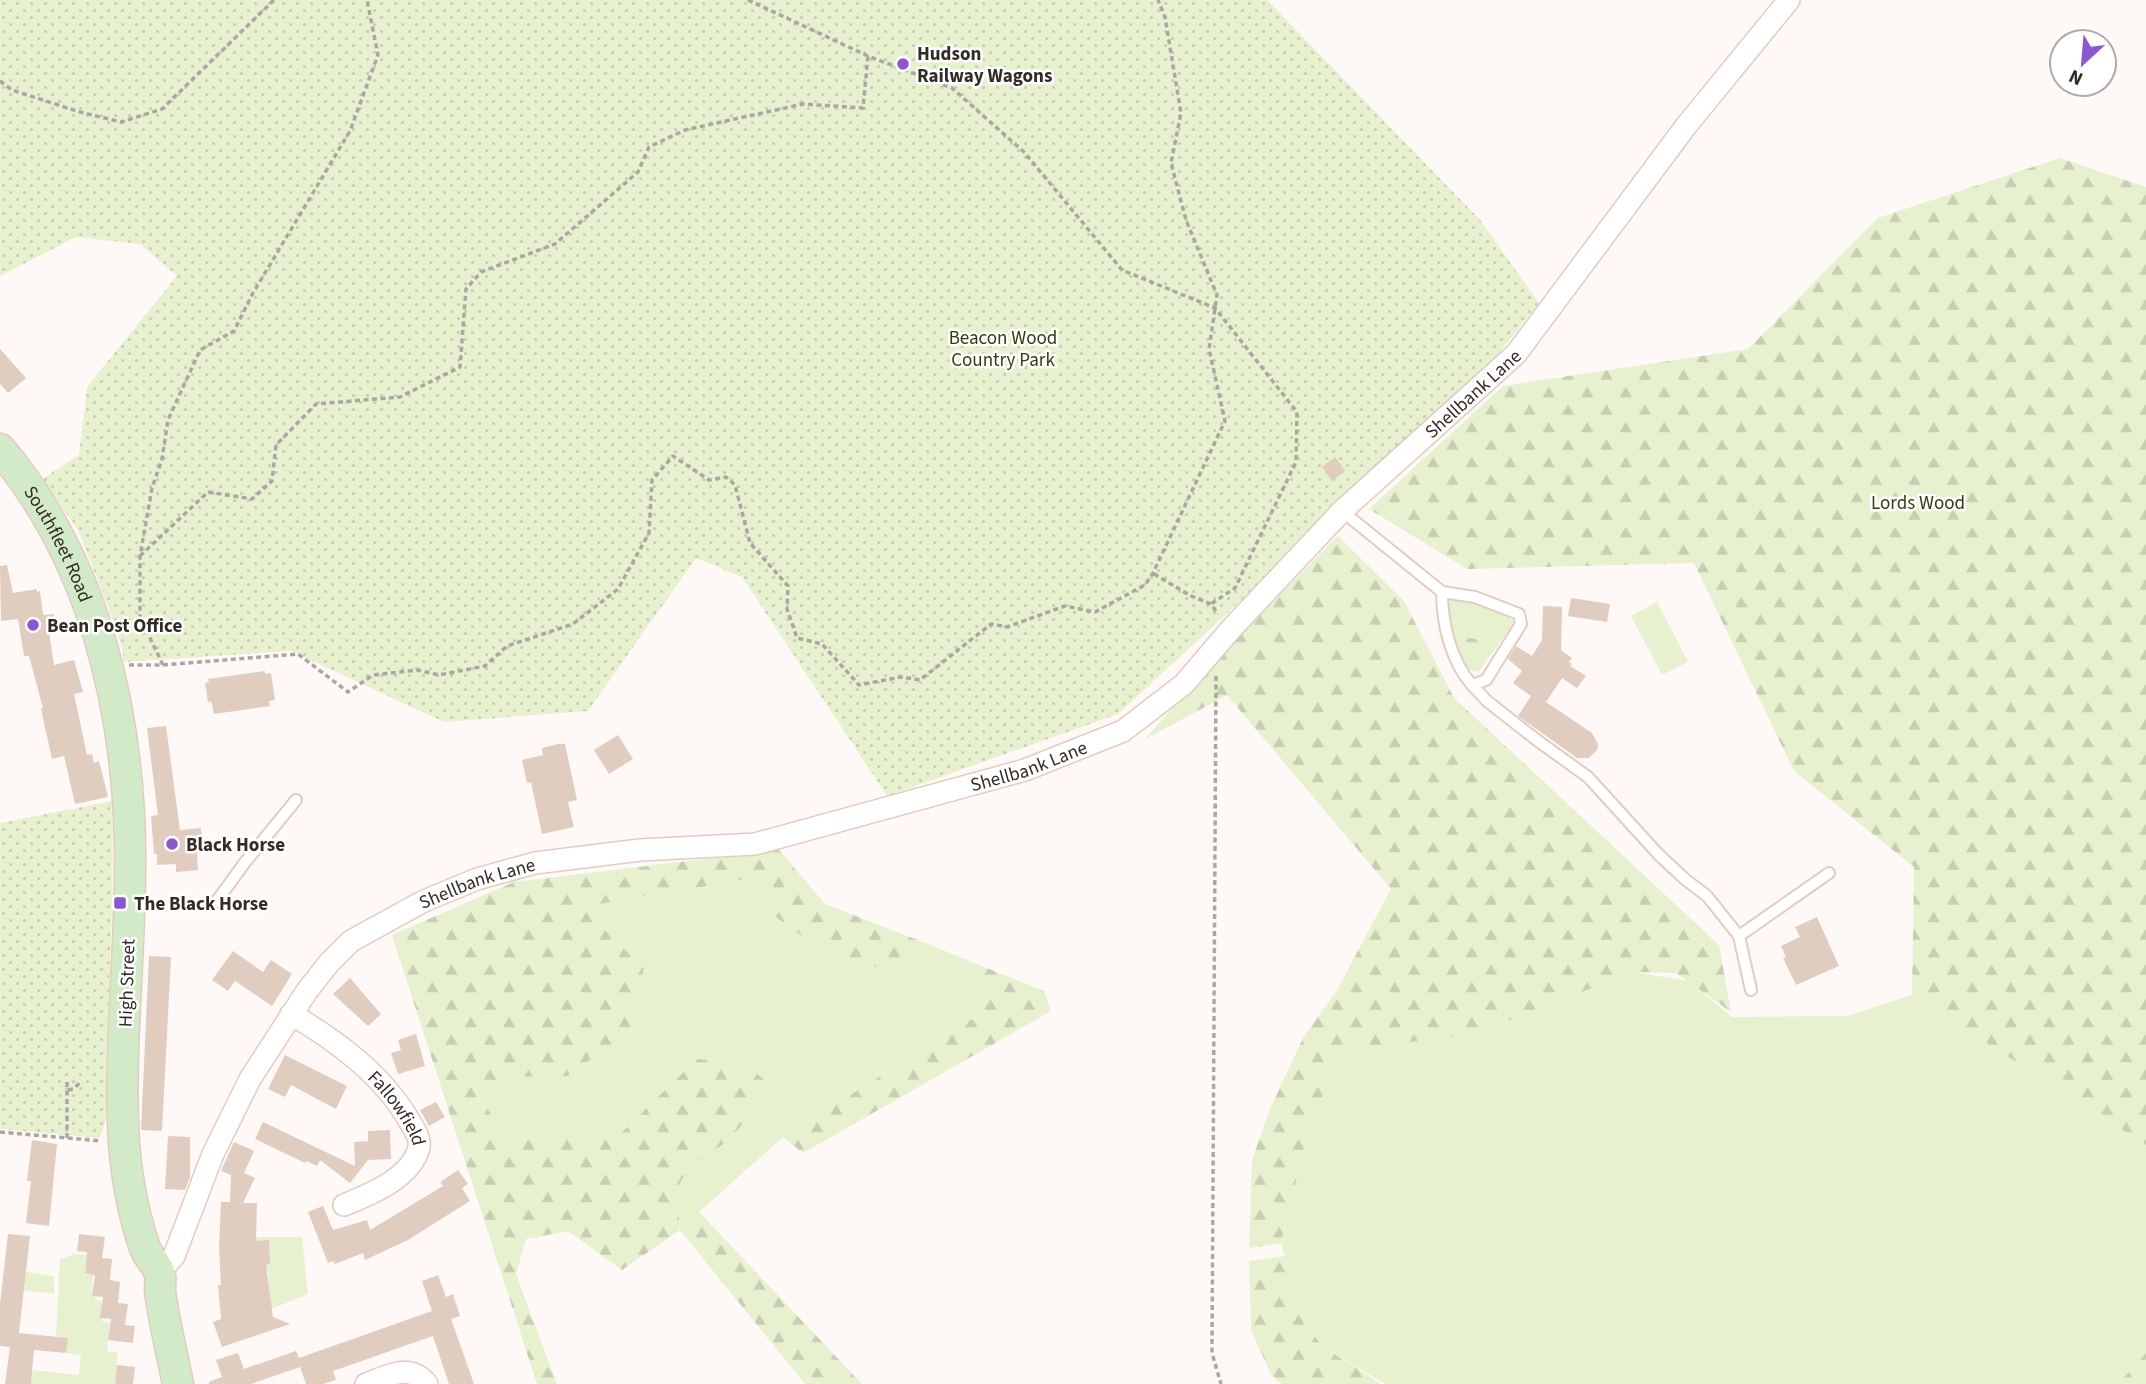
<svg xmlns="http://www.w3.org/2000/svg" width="2146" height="1384" viewBox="0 0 2146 1384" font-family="'Source Sans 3',sans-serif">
	<defs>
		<pattern id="forest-firs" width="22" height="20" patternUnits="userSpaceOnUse" patternTransform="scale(1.75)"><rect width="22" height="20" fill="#e7f0cf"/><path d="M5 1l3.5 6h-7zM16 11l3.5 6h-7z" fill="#c7ceb2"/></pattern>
		<pattern id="park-dots" width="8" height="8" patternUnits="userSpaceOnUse" patternTransform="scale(1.75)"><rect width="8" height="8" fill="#e7f0cf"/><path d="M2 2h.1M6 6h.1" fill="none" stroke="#c7ceb2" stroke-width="1.8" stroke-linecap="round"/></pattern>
	</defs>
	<rect width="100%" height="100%" fill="#fef9f7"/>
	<path fill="#e7f0cf" d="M1457,597l48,16 8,8 -2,6 -32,44 -5,1c-16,-7 -24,-48 -27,-65l6,-9z
		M1657,602l31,60 -26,13 -31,-59z
		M748,879l28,38 147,42 5,-15 49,20 -6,13 20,19 -14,20 -194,121 -103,92 -4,-40 13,-22 39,-26 -31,-82 -81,79 -112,1 -30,-54 39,-8 54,-1 77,-108 -64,-61z
		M1634,972l54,9 44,36 115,-1 65,-21 234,150v208l-28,31h-733l-63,-38 -23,-31 -18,-72 29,-120 35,-73 128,-17z
		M240,1237h62l6,57 -39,16 2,-5 -3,-34 -46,5 -2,-9 50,-3 -1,-23 -28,1z
		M73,1254l13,1 -1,18 8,1 -1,21 3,1v3l7,2v20l8,2 -3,28 11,2 -3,31h-84l2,-14 46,5 2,-20 -15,-2 1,-15 -11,-2 4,-78 4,1z
		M26,1272l28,4v18l-30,-4z"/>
	<path fill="url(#forest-firs)" d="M2060,158l86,29v958l-234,-150 2,-128 -120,-96 -100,-208 -227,6 -98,-60 134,-123 245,-37 130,-131z
		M1338,536l66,65 50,97 265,247 12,67 -55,-39 -42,-1 -161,62 -128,16 -35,73 -29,120 -32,5 3,-88 18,-51 33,-71 34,-48 54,-101 -164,-194 -83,45 80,-89z
		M1466,638l12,1 9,8c0,9 -7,16 -15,18l-11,-18z
		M779,850l46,54 103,40 -5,15 -30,14 -76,-26 -41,-30 -28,-38 -167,28 63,61 -13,63 -64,45 -54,1 -39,8 31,54 111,-1 81,-79 48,5 22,18 -9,24 -30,35 -39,26 -13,23 4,39 19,-17 163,172h-57l-125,-154 -58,40 -54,-39 -42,8 -10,35 41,110h-20l-145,-449 122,-53z
		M977,964l67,27 7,20 -248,142 -20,-16 194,-121 14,-20 -20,-19z
		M1284,1256l15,59 23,31 59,38h-100l-10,-10 -20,-44 -2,-69z
		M2146,1353v31h-28z"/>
	<path fill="url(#park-dots)" d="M0,0h1267l214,221 58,82 -70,87 -351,324 -231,82 -145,-219 -46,-19 -108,153 -144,11 -153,-71 -168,11v-10l-7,-25 -38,-97 -36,-51 37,-24 8,-68 90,-111 -37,-32 -64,-7 -76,39z
		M112,801c3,86 -3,172 -6,258 -1,25 6,57 -7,79l-99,-9v-306z"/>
	<path fill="#e1ccc0" d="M0,349l26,29 -18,15 -8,-9z
		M1335,457l10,14 -13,10 -10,-14z
		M7,565l6,28 24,-4v3l3,-1 3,24 11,-1 3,17 -8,1 5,33 20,-5 9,32 -9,2 13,61 5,-1 2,9 5,-2 9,36 -33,7 -11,-48 -12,3 -11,-50 2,-1 -14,-52h-5l-6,-37 -17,2 -1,-55z
		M1571,598l39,6 -3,18 -39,-6z
		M1543,606l19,1 -1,43 11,8 -3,4 3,2 -2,2 16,10 -9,12 -15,-10 -16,24 46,31 6,11 -1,6 -8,8h-12l-59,-42 13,-20 -18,-13 9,-12 -14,-12 8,-13 16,10 10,-16z
		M265,671v3l6,-1 4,27 -6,1 1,5 -56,8 -3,-13 -3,1 -3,-19 4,-1 -1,-3z
		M166,726l14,104 21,-2 2,25h-6l1,17 -22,2v-8l-19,1v-11h-3l-3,-38 7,-1 -11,-87z
		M618,735l15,24 -24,15 -15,-24z
		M558,744h7l12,56 -9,2 6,25 -32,7 -11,-52 -4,1 -5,-23 21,-5 -1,-7z
		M1817,917l22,49 -43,19 -13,-27 3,-1 -5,-11 19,-9 -5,-10z
		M233,951l30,21 8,-12 21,14 -20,32 -37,-25 -7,10 -16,-11z
		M149,956l22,1 -9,174 -21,-1z
		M350,978l31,36 -13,12 -35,-32z
		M416,1034l9,32 -27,8 -7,-21 10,-3 -3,-10z
		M285,1055l62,31 -11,23 -45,-24 -6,12 -17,-8z
		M436,1102l9,15 -16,9 -9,-16z
		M263,1122l92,44 -1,-24 14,-1v-10l22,-1 1,29 -23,1 -18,23 -30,-23 -3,6 -11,-5 -1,2 -50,-24z
		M168,1136l22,1v40l-5,13 -20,-1z
		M32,1140l25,4 -8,82 -23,-3 5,-42h-4z
		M234,1142l20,9 -10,22 11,5 -12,25h14l-1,38 13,-1 1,24h-4l7,53 17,7 -68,23 -9,-25 8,-3 -3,-34h3l-2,-38 2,-45h9l1,-27 -10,-4z
		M458,1170l10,14 -6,4 8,13 -62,39 -43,20 -2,-7 -28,11 -2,-3 -5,2 -20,-51 15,-6 10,24 34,-10 3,10 73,-44 -3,-4z
		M8,1234l22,2 -11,97 49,5 -2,15 -32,-3 -3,34h-26l5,-37 -10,-1v-42z
		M79,1234l26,3 -3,21 10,1 -2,21 10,2 -2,21 10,1 -3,21 10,1 -2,17 -25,-3 3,-21 -11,-1 3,-21 -11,-1 3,-21 -10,-2 2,-21 -10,-1z
		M438,1275l8,22 7,-3 7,22 -9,3 23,65h-25l-16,-48 -100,35 3,9 -13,4h-17l-6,-17 -49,17h-42v-2l13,-5 -6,-17 22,-7 6,16 52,-18 3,7 133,-47 -10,-30z
		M117,1365l18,2 -2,17h-18z"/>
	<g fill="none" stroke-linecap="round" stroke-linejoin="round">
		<g stroke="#e2ccc1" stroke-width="14">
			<path id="lane" d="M1342,511l100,81 33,5 44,17 2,10 -35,56 -14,5c-21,-24 -30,-61 -30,-93
				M1472,685l15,16 51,40 50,36 71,78 27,25 21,16 32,40 12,54
				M216,902l30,-41 50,-61
				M1739,936l90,-63"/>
		</g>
		<g stroke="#e2ccc1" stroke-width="24">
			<g id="street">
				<path id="s1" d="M291,1014c46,27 92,61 119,108 4,7 11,17 9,25 -7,31 -50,48 -75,58"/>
				<path id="s2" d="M160,1272l14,-16 39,-102 37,-75 57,-88 22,-28 22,-22 73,-40 53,-22 58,-16 105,-13 115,-6 270,-74 98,-39 61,-47 47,-55 111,-118 174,-157 170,-228 103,-126"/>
				<path d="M366,1384c22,-8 43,-22 61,0"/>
			</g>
		</g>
		<g stroke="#e2ccc1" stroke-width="33">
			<g id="secondary">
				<path id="s3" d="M0,449c92,109 127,254 130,394 2,100 -12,201 -6,301 3,35 9,70 21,104 3,9 13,17 15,27 1,5 0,10 0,16 4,31 12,62 18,93"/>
			</g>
		</g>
		<path stroke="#aca6a3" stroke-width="3.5" stroke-dasharray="5 3.5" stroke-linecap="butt" d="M748,0l120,56 84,32 72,64 98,118 93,38 82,104 -1,50 -61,126 -24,16
			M0,81l12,9 68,22 41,10 41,-13 112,-109
			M140,556l68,-64 44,7 20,-18 4,-36 40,-41 84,-7 60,-30 6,-78 15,-17 74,-28 83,-72 11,-25 36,-17 118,-26 60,4 5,-52
			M1154,574l37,22 20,8 7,10
			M129,665h34l135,-11 50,38 25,-17 45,-5 21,5 46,-9 22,-20 66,-22 45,-35 31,-56 3,-53 21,-24 36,24 17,-3 9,8 15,58 38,43 -1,23 10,29 25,6 37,41 42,-8 19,3 71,-56 16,3 58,-21 30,6 50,-27 8,-12 72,-152 -16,-72 8,-54 -31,-75 -15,-57 10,-50 -16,-96 -7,-17
			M163,665l-23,-48v-61l12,-68 10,-29 6,-39 32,-70 34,-19 19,-38 97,-162 28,-76 -11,-55
			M1216,676l-4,677 9,31
			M68,1090l5,-1 9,-8
			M0,1132l101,9
			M67,1138v-58"/>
		<use href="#lane" stroke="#fff" stroke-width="10"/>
		<use href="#street" stroke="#fff" stroke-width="21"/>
		<use href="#secondary" stroke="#d2eac8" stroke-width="30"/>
	</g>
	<g fill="#8c56ce" stroke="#fff" stroke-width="2.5">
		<circle cx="903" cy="64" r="7"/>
		<circle cx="33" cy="625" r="7"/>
		<circle cx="172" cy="844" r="7"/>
		<rect x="113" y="896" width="14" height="14" rx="3.5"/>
	</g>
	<g text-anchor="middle" stroke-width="5" stroke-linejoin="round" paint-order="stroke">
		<g font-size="19" font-weight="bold" fill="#332b26" stroke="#fff" text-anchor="start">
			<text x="917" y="60">Hudson<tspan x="917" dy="22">Railway Wagons</tspan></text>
			<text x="47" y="632">Bean Post Office</text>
			<text x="186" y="851">Black Horse</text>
			<text x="134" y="910">The Black Horse</text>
		</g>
		<g font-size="19" fill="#343d0f" stroke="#fff">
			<text x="1003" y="344">Beacon Wood<tspan x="1003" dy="22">Country Park</tspan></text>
			<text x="1918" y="509">Lords Wood</text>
		</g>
		<g font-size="19" fill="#332b26" stroke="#fff">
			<text dy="7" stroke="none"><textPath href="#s2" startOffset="1680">Shellbank Lane</textPath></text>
			<text dy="7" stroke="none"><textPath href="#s3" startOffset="112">Southfleet Road</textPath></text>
			<text dy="7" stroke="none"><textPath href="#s2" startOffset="1092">Shellbank Lane</textPath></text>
			<text dy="7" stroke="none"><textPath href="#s2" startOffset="525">Shellbank Lane</textPath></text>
			<text transform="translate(126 983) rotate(-88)" y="7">High Street</text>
			<text dy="7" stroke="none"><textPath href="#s1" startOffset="144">Fallowfield</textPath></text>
		</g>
	</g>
	<g transform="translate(2083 63) rotate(206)"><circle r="33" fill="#ffffff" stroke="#adaaa8" stroke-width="2"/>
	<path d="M0-5L12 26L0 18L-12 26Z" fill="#8c56ce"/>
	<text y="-10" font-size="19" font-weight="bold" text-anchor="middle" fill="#332b26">N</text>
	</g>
</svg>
